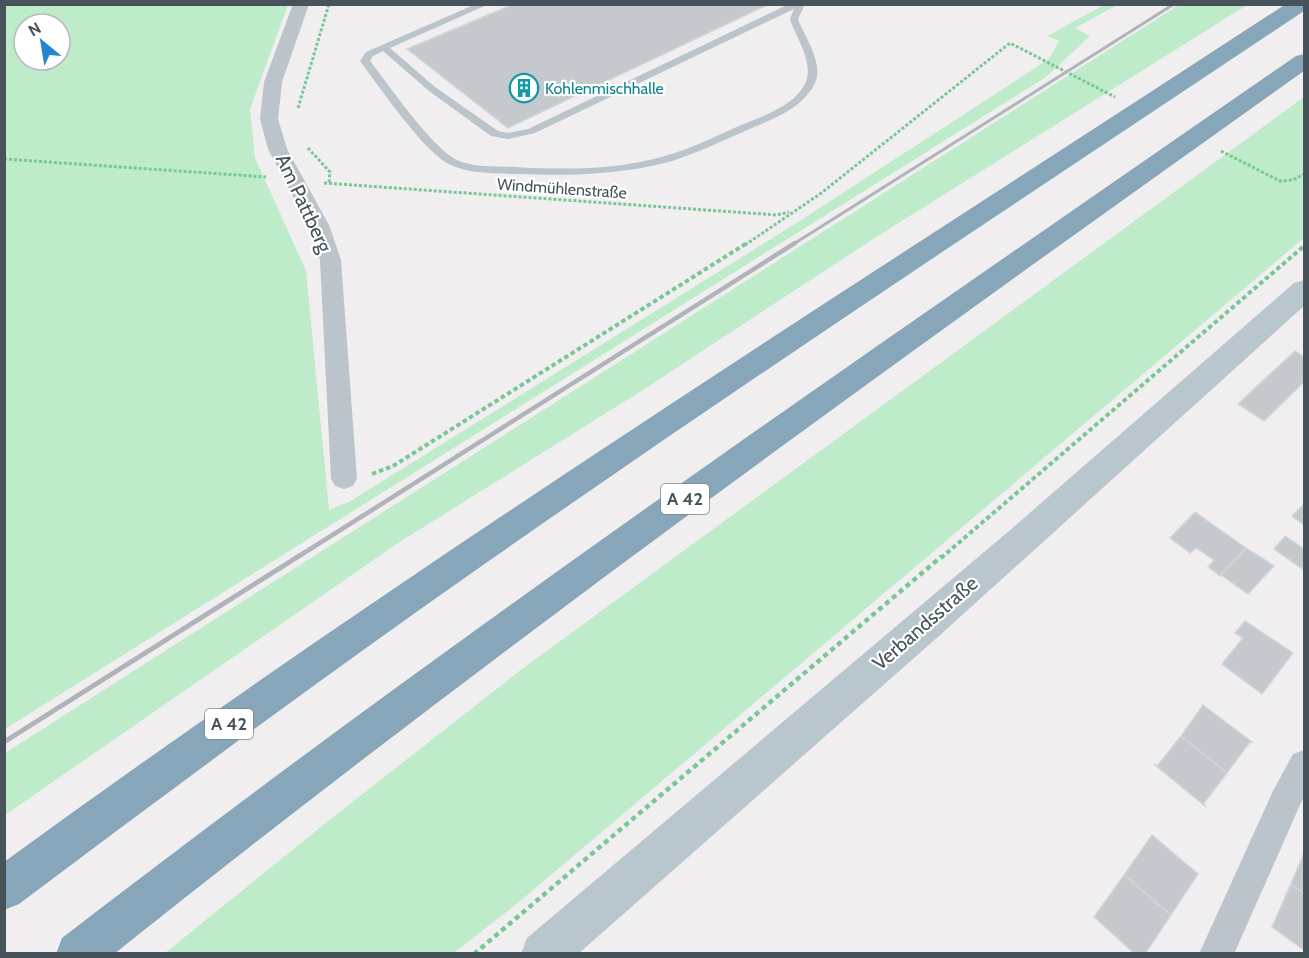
<svg xmlns="http://www.w3.org/2000/svg" width="1309" height="958" viewBox="0 0 1309 958" font-family="Cabin,sans-serif">
	<rect width="100%" height="100%" fill="#f0eeee"/>
	<path fill="#beebca" fill-rule="evenodd" d="M5,4l283,1 -38,104 5,49 51,113 23,239 20,-8 446,-278 254,-165 10,-18 -12,-5 57,-31h13l-42,23 15,8 -44,41 -1041,652zM24,24h36v36h-36z
		M1179,5h68l-374,234 -227,149 -248,155 -393,272v-62z
		M1304,97v141l-785,664 -65,51h-289l167,-135 190,-149z"/>
	<path fill="#c5c9cd" stroke="#d2d5d9" stroke-width="1.5" d="M514,4h255l-261,124 -101,-79z
		M1295,351l9,6v25l-40,39 -26,-17z
		M1304,504v21l-12,-9z
		M1195,512l51,36 -26,28 -12,-9 6,-7 -18,-12 -6,5 -20,-15z
		M1285,536l19,13v21l-30,-21z
		M1246,548l28,18 -26,28 -27,-19z
		M1245,621l48,32 -31,41 -40,-30 21,-26 -8,-5z
		M1203,705l49,37h-2l-23,31 -46,-37z
		M1181,736l46,37 -23,30 1,3 -50,-41h3z
		M1152,835l46,39 -27,41 -47,-40z
		M1304,853v40l-13,-9z
		M1124,875l47,40 -26,39h-10l-41,-37z
		M1291,884l13,9v57l-32,-23z"/>
	<g fill="none" stroke-linecap="round" stroke-linejoin="round">
		<path stroke="#79c797" stroke-width="3" stroke-dasharray="3 2" stroke-linecap="butt" d="M298,108l31,-104
			M308,148l22,24 -1,11
			M1221,151l59,30 13,-1 11,-6
			M4,159l262,18
			M324,183l453,32 12,-3
			M745,245l75,-51 190,-151 105,54"/>
		<path stroke="#79c797" stroke-width="4" stroke-dasharray="4.5 3" stroke-linecap="butt" d="M372,474l21,-8 354,-223
			M941,558l363,-312"/>
		<path stroke="#79c797" stroke-width="4.5" stroke-dasharray="5 4" stroke-linecap="butt" d="M474,954l468,-398"/>
		<path fill="#bac4ca" fill-rule="evenodd" d="M476,4h13l-99,44 45,39 63,44 10,2 20,-4 261,-125h16l-7,15c7,19 26,44 17,64 -13,27 -45,37 -70,48 -25,11 -50,23 -76,31 -50,13 -102,14 -153,12 -22,-1 -48,0 -67,-10 -25,-12 -71,-79 -89,-103l6,-9zM794,9l-4,10c6,19 25,44 15,65 -11,22 -42,32 -64,41 -25,11 -50,24 -76,31 -48,14 -100,14 -150,11 -18,-1 -41,1 -58,-7 -26,-13 -68,-75 -87,-99l3,-5 10,-5 46,40 62,45 17,3 27,-6z"/>
		<path fill="#bac4ca" fill-rule="evenodd" d="M293,4h16l-27,78 -4,37 9,30 42,76 12,35 16,219 -4,7 -9,3 -9,-3 -4,-7 -11,-219 -12,-35 -40,-76 -8,-30 4,-37z
			M1304,750v46l-70,158h-35l74,-163 20,-37z"/>
		<path fill="#bac6ce" fill-rule="evenodd" d="M1304,280v26l-365,330 -361,318h-57l6,-16 482,-407 285,-248z"/>
		<path fill="#88a6b9" fill-rule="evenodd" d="M1286,4h18v7c-270,180 -542,359 -808,545 -162,113 -320,230 -477,348l-15,6v-48c416,-303 851,-577 1282,-858z
			M1304,54v17c-402,286 -803,574 -1190,883h-58l6,-16c400,-309 818,-594 1234,-882z"/>
		<path stroke="#b0b4b8" stroke-width="3" d="M792,245l382,-241"/>
		<path stroke="#b0b4b8" stroke-width="4.5" d="M296,558l499,-315"/>
		<path stroke="#b0b4b8" stroke-width="5" d="M4,742l295,-186"/>
	</g>
	<defs>
		<g id="building-ring" transform="scale(1.5)"><circle r="9.5" fill="#fff" stroke="#0f9aa8" stroke-width="1.5"/><path d="M-4-6H4V6H1V3H-1V6H-4ZM-2.5-4.3h1.7v1.8h-1.7ZM.8-4.3h1.7v1.8H.8ZM-2.5-1h1.7V.8h-1.7ZM.8-1h1.7V.8H.8Z" fill="#0f9aa8"/></g>
	</defs>
	<g fill-rule="evenodd">
		<use href="#building-ring" x="524" y="88"/>
	</g>
	<g text-anchor="middle" stroke-width="4.5" stroke-linejoin="round" paint-order="stroke">
		<g font-size="16" fill="#0d838f" stroke="#fff" text-anchor="start">
			<text x="545" y="94">Kohlenmischhalle</text>
		</g>
		<g font-size="16" fill="#47535a" stroke="#fff">
			<text transform="translate(562 188) rotate(4)" y="6">Windmühlenstraße</text>
		</g>
		<g fill="#fff" stroke="#7e878c" stroke-width="1.5">
			<rect x="661" y="484" width="48" height="30" rx="4.5"/>
			<rect x="205" y="709" width="48" height="30" rx="4.5"/>
		</g>
		<g font-size="18" font-weight="bold" fill="#47535a">
			<text x="685" y="505">A 42</text>
			<text x="229" y="730">A 42</text>
		</g>
		<g font-size="20" fill="#47535a" stroke="#fff">
			<text transform="translate(304 203) rotate(65)" y="7">Am Pattberg</text>
			<text transform="translate(925 623) rotate(-41)" y="7">Verbandsstraße</text>
		</g>
	</g>
	<rect width="1309" height="958" fill="none" stroke="#47535a" stroke-width="12"/>
	<g transform="translate(42 42) rotate(330)"><circle r="28" fill="#ffffff" stroke="#b5babd" stroke-width="1.5"/>
	<path d="M0-4.5L10 22L0 15L-10 22Z" fill="#2585d3"/>
	<text y="-9" font-size="16" font-weight="bold" text-anchor="middle" fill="#47535a">N</text>
	</g>
</svg>
